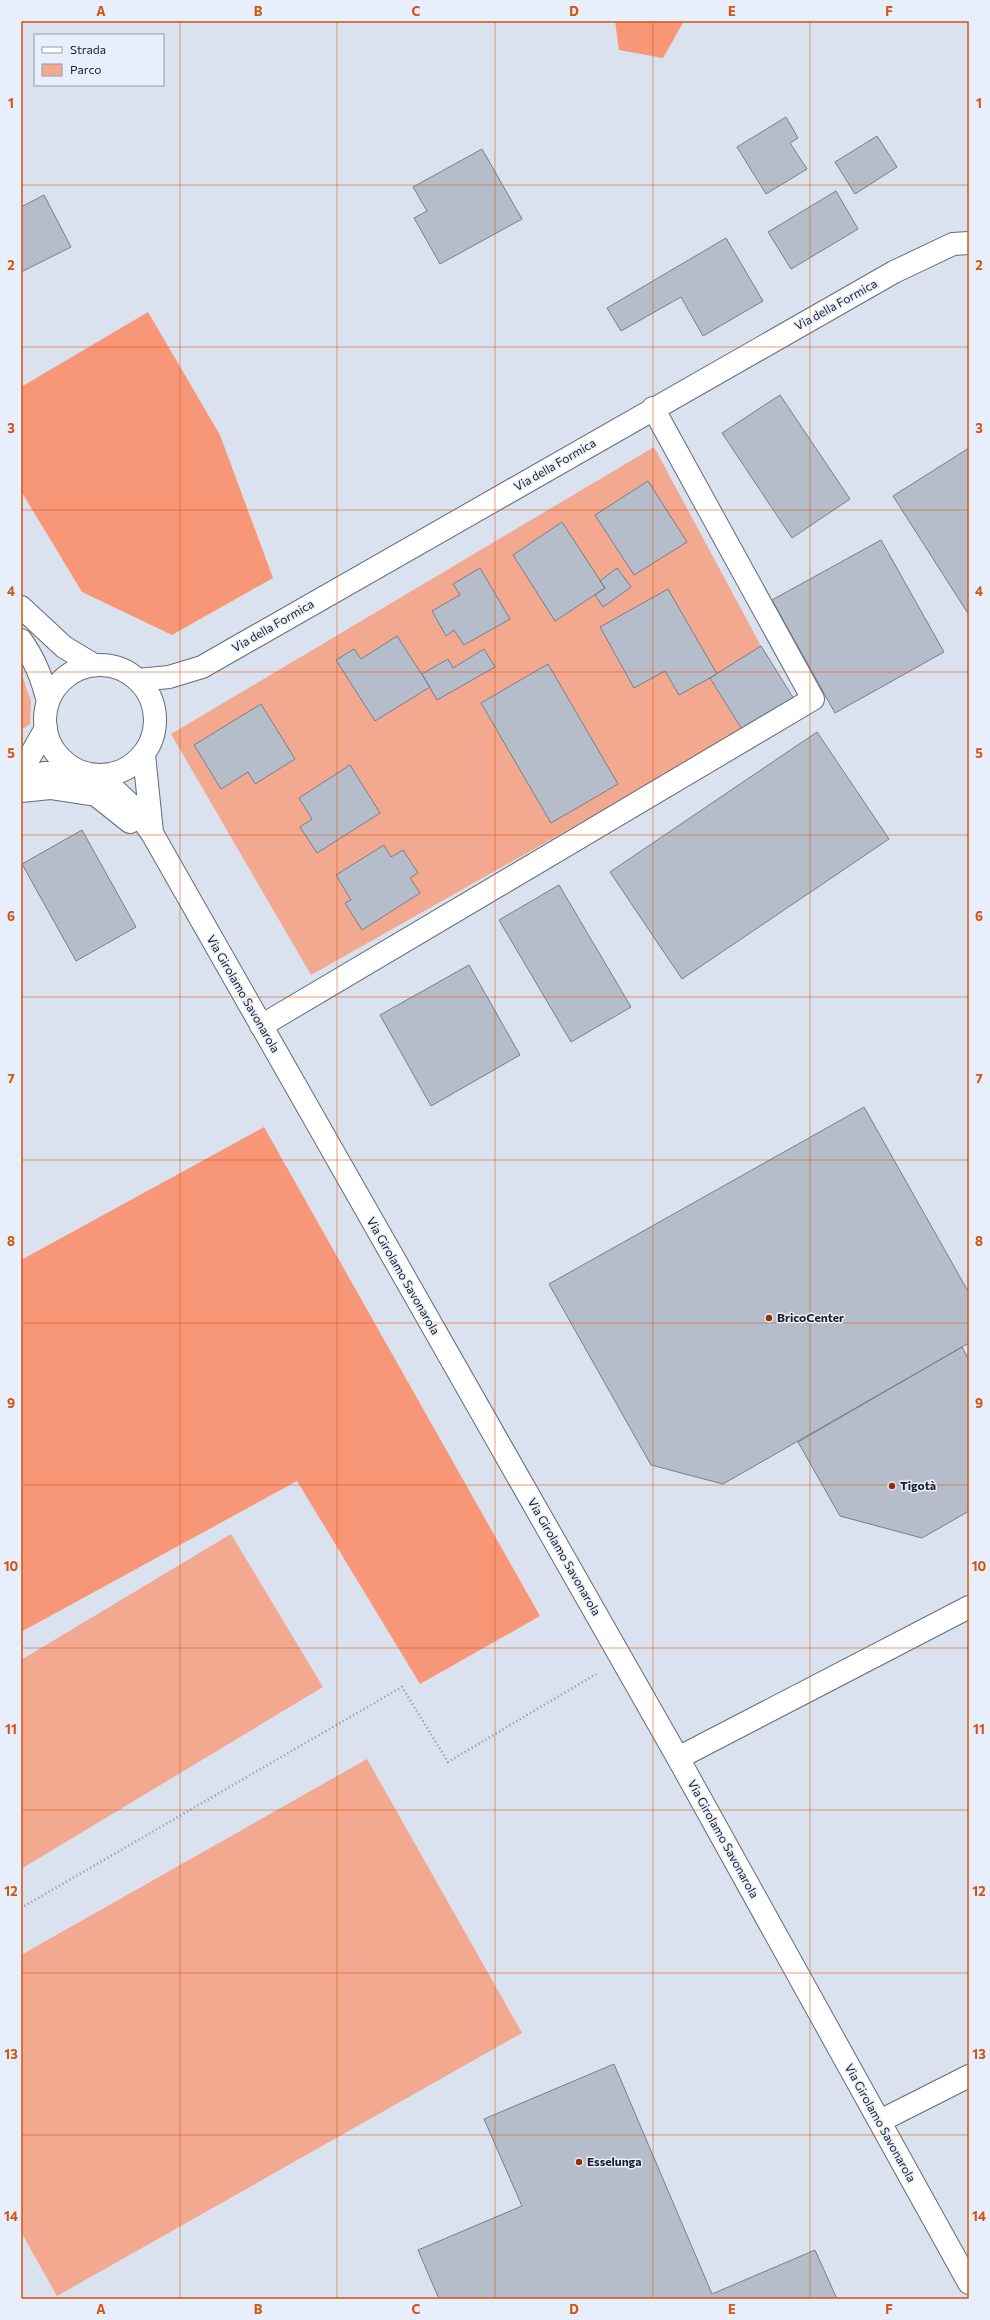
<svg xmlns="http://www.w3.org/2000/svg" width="990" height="2320" viewBox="0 0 990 2320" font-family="Commissioner,sans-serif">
	<rect width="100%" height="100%" fill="#dae2ef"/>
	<path fill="#f3a890" d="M654,447l107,199 -51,32 33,53 -432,244 -140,-241z
		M21,673l10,28 -1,23 -9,6z
		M231,1534l92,153 -302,182v-209z
		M367,1759l155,274 -465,263 -36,-64v-277z"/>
	<path fill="#f89778" d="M615,21h69l-21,37 -44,-8z
		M148,312l72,123 53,143 -101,57 -90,-43 -61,-101v-104z
		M264,1127l276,489 -120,68 -123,-203 -276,151v-372z"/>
	<path fill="#b6bdca" stroke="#777e8a" d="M786,117l12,21 -8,5 17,26 -41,25 -29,-47z
		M877,136l20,31 -42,27 -20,-32z
		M482,149l40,70 -82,45 -26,-46 13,-7 -14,-24z
		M836,191l22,38 -67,40 -23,-37z
		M44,195l27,52 -50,25v-65z
		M726,238l37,63 -60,35 -22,-39 -60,34 -14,-23z
		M780,395l70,104 -58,39 -70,-105z
		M969,448v167l-76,-119z
		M648,481l39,61 -53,33 -39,-60z
		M562,522l43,66 -50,33 -42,-66z
		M881,540l63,112 -109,61 -63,-113z
		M480,568l30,51 -46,26 -10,-15 -8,6 -14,-25 28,-16 -7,-11z
		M617,568l14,19 -28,20 -8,-12 10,-7 -5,-7z
		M668,589l49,85 -38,21 -14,-24 -31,17 -34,-61z
		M397,636l33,51 -55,34 -39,-61 18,-11 7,10z
		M761,646l33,53 -51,32 -33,-53z
		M484,649l11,18 -58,33 -15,-26 26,-15 5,9z
		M548,664l70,120 -67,39 -70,-120z
		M261,704l34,55 -40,25 -7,-12 -27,17 -27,-44z
		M817,732l72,107 -207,140 -72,-107z
		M350,765l30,48 -63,40 -17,-26 12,-8 -13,-21z
		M82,830l54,97 -60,34 -54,-97z
		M384,845l7,12 12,-7 15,23 -8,5 10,15 -58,37 -17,-27 6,-3 -15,-25z
		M559,885l72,122 -60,35 -72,-122z
		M469,965l51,90 -89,51 -51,-91z
		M864,1107l105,186v50l-246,141 -72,-19 -102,-181z
		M962,1347l7,13v151l-47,27 -82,-22 -42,-74z
		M614,2064l98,230 103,-44 22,49h-398l-21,-49 104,-44 -38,-87z"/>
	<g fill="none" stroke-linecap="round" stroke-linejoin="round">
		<g stroke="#646b77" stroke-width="24">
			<path id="minor" d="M21,607l43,40 30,18
				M21,640c14,20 21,38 27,62
				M45 720a55 55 0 1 1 110 0a55 55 0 1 1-110 0Z
				M138,680l31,-3 33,-10 692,-395 59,-28 16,-1
				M144,755l8,77
				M21,765l8,-7 17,-30
				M100,776l34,32 19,27 525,923 291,525
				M21,782l23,-9h39
				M21,791l29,-3 46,7 34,27
				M261,1026l552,-327 -160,-291
				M678,1758l291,-151
				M880,2121l89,-45"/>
		</g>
		<path stroke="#8a8f99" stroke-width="2.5" stroke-dasharray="1 3" stroke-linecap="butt" d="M21,1908l381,-221 46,75 148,-88"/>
		<use href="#minor" stroke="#fff" stroke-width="22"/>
	</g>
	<path fill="none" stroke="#d4530e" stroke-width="1" stroke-opacity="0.55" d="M180,21v2278M337,21v2278M495,21v2278M653,21v2278M810,21v2278M21,185h948M21,347h948M21,510h948M21,672h948M21,835h948M21,997h948M21,1160h948M21,1323h948M21,1485h948M21,1648h948M21,1810h948M21,1973h948M21,2135h948"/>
	<g fill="#952f05" stroke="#e7effc" stroke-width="1.5">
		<circle cx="769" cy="1318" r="4"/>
		<circle cx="892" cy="1486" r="4"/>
		<circle cx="579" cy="2162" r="4"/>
	</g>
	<g text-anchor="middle" stroke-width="3" stroke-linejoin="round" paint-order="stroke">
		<g font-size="12" fill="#1c1e23" stroke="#e7effc">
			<text transform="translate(836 305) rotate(-29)" y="4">Via della Formica</text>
			<text transform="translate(555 465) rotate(-30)" y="4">Via della Formica</text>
			<text transform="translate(273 626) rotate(-30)" y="4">Via della Formica</text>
			<text transform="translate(243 994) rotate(60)" y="4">Via Girolamo Savonarola</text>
			<text transform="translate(403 1276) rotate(60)" y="4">Via Girolamo Savonarola</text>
			<text transform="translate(564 1557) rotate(60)" y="4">Via Girolamo Savonarola</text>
			<text transform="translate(723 1839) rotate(61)" y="4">Via Girolamo Savonarola</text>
			<text transform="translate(880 2123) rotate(61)" y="4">Via Girolamo Savonarola</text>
		</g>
		<g font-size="12" font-weight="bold" fill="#1c1e23" stroke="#e7effc" text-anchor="start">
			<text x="777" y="1322">BricoCenter</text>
			<text x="900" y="1490">Tigotà</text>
			<text x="587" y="2166">Esselunga</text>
		</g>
	</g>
	<rect width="990" height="2320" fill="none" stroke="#e7effc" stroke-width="44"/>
	<rect x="34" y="34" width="130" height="52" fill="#e7effc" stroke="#969ba5"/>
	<rect x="42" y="47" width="20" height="6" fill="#ffffff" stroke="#969ba5"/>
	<text x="70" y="54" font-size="12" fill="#1c1e23">Strada</text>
	<rect x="42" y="64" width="20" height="12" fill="#f3a890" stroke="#969ba5"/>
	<text x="70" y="74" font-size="12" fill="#1c1e23">Parco</text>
	<rect x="22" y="22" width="946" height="2276" fill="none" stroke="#d4530e" stroke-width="1.5"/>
	<g font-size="13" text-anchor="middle" font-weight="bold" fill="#d4530e">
		<text x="101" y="16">A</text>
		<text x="258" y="16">B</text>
		<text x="416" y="16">C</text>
		<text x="574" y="16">D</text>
		<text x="732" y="16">E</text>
		<text x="889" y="16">F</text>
		<text x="11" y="108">1</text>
		<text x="979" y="108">1</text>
		<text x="11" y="270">2</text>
		<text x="979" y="270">2</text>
		<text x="11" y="433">3</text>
		<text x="979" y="433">3</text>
		<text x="11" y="596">4</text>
		<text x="979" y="596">4</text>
		<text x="11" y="758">5</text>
		<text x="979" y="758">5</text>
		<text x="11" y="921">6</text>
		<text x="979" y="921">6</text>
		<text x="11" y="1083">7</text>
		<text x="979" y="1083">7</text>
		<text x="11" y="1246">8</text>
		<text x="979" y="1246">8</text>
		<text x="11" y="1408">9</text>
		<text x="979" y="1408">9</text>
		<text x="11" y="1571">10</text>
		<text x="979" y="1571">10</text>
		<text x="11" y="1734">11</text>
		<text x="979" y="1734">11</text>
		<text x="11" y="1896">12</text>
		<text x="979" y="1896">12</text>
		<text x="11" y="2059">13</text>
		<text x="979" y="2059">13</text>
		<text x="11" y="2221">14</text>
		<text x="979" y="2221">14</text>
		<text x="101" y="2314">A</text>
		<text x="258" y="2314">B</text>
		<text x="416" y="2314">C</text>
		<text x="574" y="2314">D</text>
		<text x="732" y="2314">E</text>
		<text x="889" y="2314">F</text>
	</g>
</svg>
